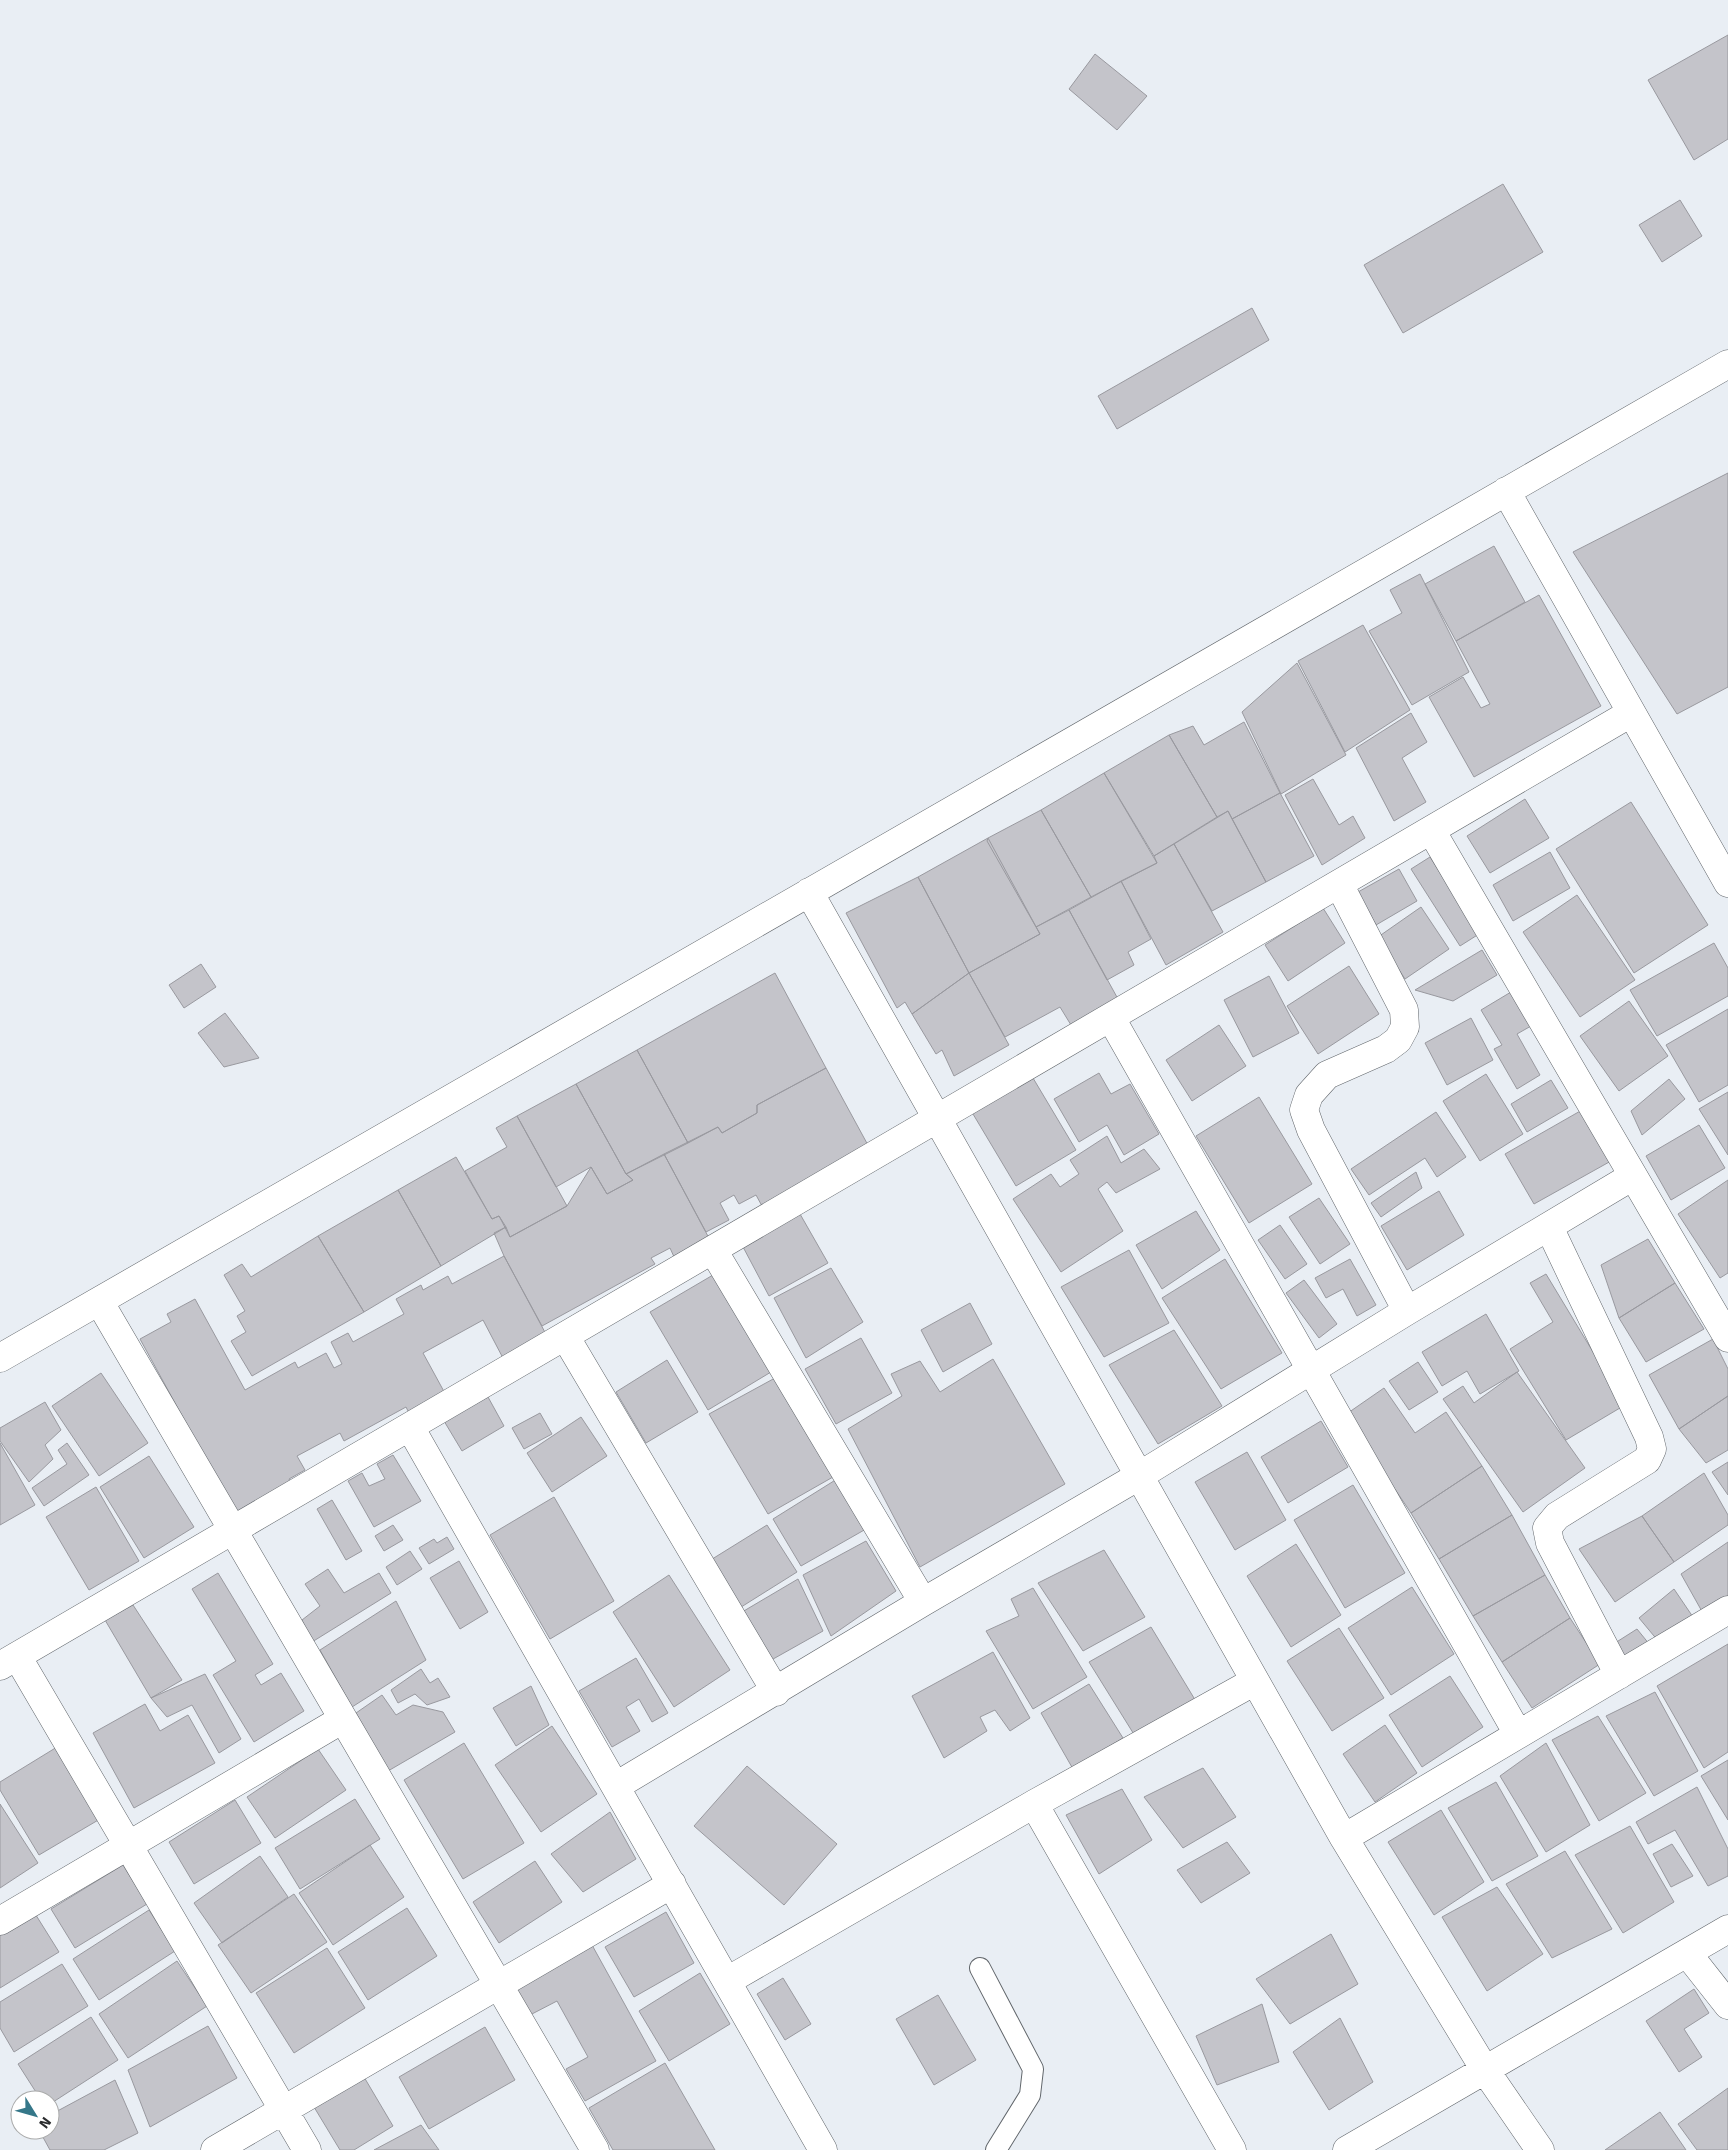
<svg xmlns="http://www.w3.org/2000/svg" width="1728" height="2150" viewBox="0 0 1728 2150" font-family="Signika,sans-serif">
	<rect width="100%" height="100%" fill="#e9eef4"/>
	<path fill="#c4c4ca" stroke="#99999f" d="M1728,35v104l-34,21 -46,-80z
		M1095,54l52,42 -30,34 -48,-41z
		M1503,184l40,68 -140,81 -39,-68z
		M1680,200l22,36 -40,26 -23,-37z
		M1252,308l17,32 -152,89 -19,-33z
		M1728,473v214l-51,27 -104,-162z
		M1494,546l31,56 -69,39 -31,-57z
		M1420,574l49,98 -57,33 -43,-74 33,-18 -12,-23z
		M1539,595l62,111 -127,71 -45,-80 34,-20 18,31 9,-4 -34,-63z
		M1363,625l47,85 -65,42 -47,-91z
		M1297,663l49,92 -65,39 -39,-82z
		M1411,713l16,29 -25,16 24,44 -32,19 -38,-73z
		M1244,722l36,71 -48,26 -4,-8 -11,6 -48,-82 24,-9 11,19z
		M1169,735l48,82 -63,39 -50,-83z
		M1104,773l53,90 -66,34 -50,-87z
		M1313,779l26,46 14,-9 12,22 -43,27 -37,-70z
		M1280,793l34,63 -48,26 -34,-63z
		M1525,799l24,39 -59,35 -23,-37z
		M1631,802l77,123 -74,48 -78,-124z
		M1041,810l50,87 -55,30 -49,-86 1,-3z
		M1228,811l38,71 -54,29 -38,-67z
		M988,838l52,96 -71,39 -51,-96z
		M1174,844l49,88 -57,33 -45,-84 36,-18 -3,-7z
		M1550,852l20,36 -57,33 -20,-36z
		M1430,857l49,77 -19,12 -49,-77z
		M1399,869l18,32 -41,24 -18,-33z
		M918,877l51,96 -57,41 -7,-12 -8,6 -51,-95z
		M1121,881l30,58 -23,13 6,13 -27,15 -38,-70z
		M1577,895l58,85 -55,37 -57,-85z
		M1421,907l28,42 -44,30 -27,-42z
		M1323,908l22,35 -57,38 -23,-36z
		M1069,910l49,89 -47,26 -11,-18 -55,30 -36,-64 71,-39 -4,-7z
		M1714,943l14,25v28l-71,40 -27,-46z
		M1482,950l15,25 -44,26 -38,-11z
		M201,964l15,23 -32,21 -15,-23z
		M1349,966l30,48 -61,40 -31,-48z
		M775,973l51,95 -69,37v8l-35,20 -4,-6 -30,16 -51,-93z
		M969,973l40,72 -55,31 -12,-26 -6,4 -24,-40z
		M1269,976l30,57 -46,24 -29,-57z
		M1511,992l20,34 -14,8 23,41 -23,14 -23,-40 8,-4 -21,-35z
		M1629,1001l39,55 -49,35 -39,-55z
		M1728,1009v76l-29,17 -33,-57z
		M225,1013l34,45 -35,9 -26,-34z
		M1471,1018l22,42 -46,25 -22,-42z
		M1219,1025l27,41 -54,35 -26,-41z
		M637,1050l51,93 -62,31 -50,-90z
		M826,1068l43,79 -107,59 -6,-11 -17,9 -5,-9 -14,8 9,17 -23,12 -42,-78 54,-27 4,6 35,-20v-8z
		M1030,1073l46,77 -60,36 -46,-77z
		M1099,1073l12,21 19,-10 29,50 -35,21 -17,-30 -28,17 -25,-43z
		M1486,1074l37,60 -43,27 -37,-60z
		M1669,1079l16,20 -43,36 -11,-24z
		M1551,1080l17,28 -41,24 -16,-28z
		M576,1084l50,90 7,6 -26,14 -16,-27 -35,20 -39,-71z
		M1728,1092v63l-29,-46z
		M1259,1097l53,87 -63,39 -53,-87z
		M1582,1110l29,51 -77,43 -29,-50z
		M1436,1112l30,45 -29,20 -12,-19 -56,37 -18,-26z
		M517,1116l50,90 -57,31 -11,-21 -7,3 -27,-48 42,-24 -11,-19z
		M1699,1125l26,43 -54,32 -25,-44z
		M1107,1136l14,27 23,-14 16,20 -44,24 -9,-11 -9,7 25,42 -62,41 -48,-73 38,-25 9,13 19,-13 -9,-14z
		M664,1154l46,86 -35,19 -5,-11 -19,10 4,6 -113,62 -38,-70 -10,-23 12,-6 4,10 57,-31 24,-39 16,27 26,-14 -7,-6z
		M456,1157l36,62 7,-3 7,11 -65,39 -43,-76z
		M1416,1172l6,16 -41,29 -10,-14z
		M1728,1180v93l-8,5 -42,-64z
		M398,1190l43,76 -77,46 -46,-76z
		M1439,1191l25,44 -57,35 -26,-44z
		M1319,1198l31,46 -30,20 -31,-47z
		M1196,1211l24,39 -58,39 -26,-44z
		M800,1214l28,49 -59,33 -27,-51z
		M1280,1225l27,39 -22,15 -27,-39z
		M318,1236l46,76 -112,64 -21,-35 15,-9 -9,-16 8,-5 -21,-36 18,-11 9,13z
		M1648,1239l27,44 -56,35 -18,-53z
		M1129,1250l40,73 -65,34 -43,-70z
		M504,1256l43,80 -43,24 -21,-40 -60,33 24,44 -36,20 -5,-10 -62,34 -4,-8 -43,23 8,14 -16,9 5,9 -56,30 -98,-179 31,-17 -4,-8 28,-15 50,91 50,-28 3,6 28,-15 8,15 8,-4 -11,-22 17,-9 5,9 51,-28 -8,-15 25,-14 2,5 25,-14 4,8z
		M1225,1259l57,94 -61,36 -59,-91z
		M1350,1259l26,46 -19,11 -14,-27 -17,9 -11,-20z
		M831,1268l32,54 -57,36 -32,-60z
		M1546,1274l79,131 -59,35 -56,-91 43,-27 -23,-39z
		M713,1275l58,97 -63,38 -58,-98z
		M1304,1280l33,44 -18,14 -33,-45z
		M1675,1283l29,46 -58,33 -27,-44z
		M970,1303l22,41 -49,28 -22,-42z
		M1486,1314l33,57 -39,23 -13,-23 -25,15 -20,-34z
		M1174,1330l48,76 -64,38 -49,-79z
		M861,1338l31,55 -56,31 -31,-55z
		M1713,1339l15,30v27l-49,33 -30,-54z
		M993,1359l72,125 -145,83 -72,-138 54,-33 -11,-22 29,-13 20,31z
		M667,1360l31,52 -52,31 -30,-51z
		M1418,1362l20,30 -29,18 -20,-29z
		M1517,1372l68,96 -62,44 -80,-113 20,-13 11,17z
		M101,1373l47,70 -49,33 -47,-70z
		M775,1378l58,99 -65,37 -59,-100z
		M1384,1388l31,45 31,-21 36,54 -71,47 -66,-98z
		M1728,1396v54l-22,13 -27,-34z
		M488,1397l16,29 -42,25 -18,-30z
		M45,1402l16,28 -16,15 8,14 -24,23 -29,-41v-13z
		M540,1413l12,21 -28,15 -12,-21z
		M581,1417l26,39 -55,36 -25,-39z
		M1321,1421l27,46 -60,36 -27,-46z
		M0,1443l35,62 -35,20z
		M67,1443l22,32 -45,31 -12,-18 35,-24 -9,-14z
		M1247,1452l39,68 -51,30 -40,-68z
		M393,1455l28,46 -47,26 -26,-46 14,-8 7,13 16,-7 -8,-15z
		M149,1456l45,71 -50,31 -44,-71z
		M1728,1462v33l-16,-23z
		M1482,1466l30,49 -73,44 -28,-46z
		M1704,1473l24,42v10l-54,37 -32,-46z
		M837,1479l29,50 -65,37 -28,-47z
		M1353,1485l52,88 -60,35 -51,-88z
		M96,1487l43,74 -50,29 -43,-73z
		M554,1497l60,104 -64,38 -60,-104z
		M332,1500l30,51 -16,9 -29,-51z
		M1512,1515l33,60 -72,41 -34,-57z
		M1642,1516l32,46 -59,40 -36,-53z
		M393,1525l10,15 -19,11 -9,-15z
		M767,1525l30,47 -59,37 -29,-48z
		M447,1537l7,12 -25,15 -10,-16 15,-9 3,4z
		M866,1541l30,50 -65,45 -28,-61z
		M1728,1542v57l-24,16 -23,-41z
		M1296,1544l45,71 -50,32 -44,-71z
		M1104,1550l41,67 -62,34 -45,-68z
		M410,1551l12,18 -25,16 -11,-18z
		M459,1561l29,51 -28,17 -30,-51z
		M328,1569l16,24 35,-20 12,20 -79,49 -10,-22 18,-14 -15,-22z
		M218,1573l55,91 -18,11 6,10 20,-12 23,38 -50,31 -41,-67 23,-14 -44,-72z
		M669,1575l61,95 -56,37 -61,-95z
		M1545,1575l25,43 -68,44 -29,-46z
		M798,1579l25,52 -57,32 -29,-48z
		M1412,1587l42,67 -63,41 -43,-67z
		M1033,1588l54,89 -54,32 -47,-78 33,-15 -8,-17z
		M1674,1589l21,31 -36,22 -20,-24z
		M396,1601l30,59 -74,47 -32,-57z
		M133,1605l49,75 -31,18 -46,-78z
		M1570,1618l30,46 -68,44 -30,-46z
		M1151,1627l46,76 -62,33 -46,-74z
		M1339,1628l45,70 -52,33 -45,-70z
		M1637,1629l13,16 -25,19 -10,-21z
		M1728,1644v108l-24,16 -47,-82z
		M993,1652l37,66 -20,13 -15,-21 -15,7 7,14 -43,27 -32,-62z
		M636,1658l32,55 -16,9 -13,-23 -13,8 14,24 -28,16 -33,-56z
		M421,1669l9,14 8,-5 12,19 -23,8 -12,-11 -17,9 -7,-13z
		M205,1674l36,65 -22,14 -27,-48 -25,12 -16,-19z
		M1450,1676l33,51 -61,40 -33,-52z
		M1089,1684l34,54 -50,31 -32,-56z
		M531,1686l18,39 -33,21 -23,-38z
		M1655,1692l43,79 -44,25 -48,-80z
		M382,1695l14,20 17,-10 30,7 12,20 -67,39 -32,-58z
		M145,1704l15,27 28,-16 27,48 -81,45 -41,-75z
		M1598,1716l48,77 -47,28 -47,-81z
		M1385,1725l32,48 -42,29 -32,-48z
		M552,1726l45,68 -56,38 -46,-67z
		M464,1743l60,100 -61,36 -59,-99z
		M1546,1743l44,82 -44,27 -46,-76z
		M57,1747l43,72 -61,36 -39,-65v-8z
		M318,1749l28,41 -71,48 -28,-41z
		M1728,1760v60l-27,-44z
		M747,1766l90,78 -53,61 -90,-79z
		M1203,1768l33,49 -53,31 -39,-51z
		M1496,1782l42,74 -46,25 -44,-73z
		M1697,1787l31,62v27l-20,10 -33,-56 -27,14 -12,-22z
		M1122,1789l30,51 -53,34 -33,-59z
		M355,1799l25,40 -80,50 -25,-41z
		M235,1800l26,43 -67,41 -25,-42z
		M0,1804l38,59 -38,25z
		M1441,1810l43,72 -50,33 -46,-73z
		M610,1812l26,47 -53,33 -32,-38z
		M1630,1826l44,76 -51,31 -48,-78z
		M1227,1842l23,31 -49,30 -24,-33z
		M1672,1844l21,32 -22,11 -18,-33z
		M370,1845l34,52 -71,48 -34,-52z
		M1565,1851l47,78 -60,29 -46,-74z
		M260,1856l28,41 -66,46 -28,-40z
		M535,1861l27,41 -63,41 -26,-41z
		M123,1865l24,39 -72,44 -24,-39z
		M1497,1887l46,67 -56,37 -45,-74z
		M294,1894l33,48 -76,51 -33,-48z
		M407,1908l30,48 -69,44 -30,-48z
		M149,1910l26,41 -76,49 -26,-41z
		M34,1912l25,40 -59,36v-55z
		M666,1912l28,51 -60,34 -29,-50z
		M1331,1934l27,50 -68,40 -34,-45z
		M592,1945l64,116 -71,40 -19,-32 22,-12 -31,-56 -27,14 -15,-26z
		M327,1948l38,60 -71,45 -38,-60z
		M177,1961l30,45 -79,52 -29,-44z
		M62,1964l26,42 -74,46 -14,-24v-26z
		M700,1973l30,51 -61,37 -30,-50z
		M783,1978l28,46 -26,16 -28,-46z
		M1694,1989l15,24 -25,16 18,28 -23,15 -33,-51z
		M938,1995l38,65 -42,25 -38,-66z
		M1262,2004l17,58 -62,23 -21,-49z
		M91,2017l27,43 -68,44v-4h-9l-23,-36z
		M1340,2018l33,64 -44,28 -36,-58z
		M208,2026l29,52 -87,49 -22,-57z
		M485,2027l30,53 -86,49 -30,-52z
		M665,2063l50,87h-102l-24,-42z
		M364,2077l29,49 -39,24h-14l-26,-43z
		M115,2080l23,53 -34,17h-54l-11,-20h11v-15z
		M1728,2088v62h-31l-19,-26z
		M1660,2112l26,38h-81z
		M421,2125l18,25h-65z"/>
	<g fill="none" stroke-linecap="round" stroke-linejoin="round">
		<g stroke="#61666b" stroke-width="22">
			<path id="service" d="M980,1968l53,101 -3,26 -34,55"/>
		</g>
		<g stroke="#61666b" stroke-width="29">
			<path id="minor" d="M1506,491l222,392
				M1431,830l297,508
				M1339,884l65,126 1,17 -7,13 -12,9 -59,26 -18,20 -5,15 7,20 96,181
				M809,892l535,946 141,232 55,80
				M1111,1018l407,716
				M1549,1227l100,210 3,12 -5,11 -90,56 -10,12 3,15 69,132
				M713,1250l210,352
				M99,1301l496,849
				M565,1336l211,356
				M0,1358l1728,-994
				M410,1427l413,723
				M17,1656l290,494
				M0,1666l1631,-953
				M616,1786l307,-184 216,-126 268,-165 226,-135
				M1034,1804l198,346
				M1344,1838l384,-228
				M0,1921l343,-202
				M1687,1953l41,52
				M727,1981l307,-177 221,-123
				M215,2150l457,-266
				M1347,2150l381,-221"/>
		</g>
		<use href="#service" stroke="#fff" stroke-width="20"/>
		<use href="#minor" stroke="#fff" stroke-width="28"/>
	</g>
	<g transform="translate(35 2115) rotate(127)"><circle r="24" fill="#ffffff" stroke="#aaabab"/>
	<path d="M0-4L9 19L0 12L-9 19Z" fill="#357789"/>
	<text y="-8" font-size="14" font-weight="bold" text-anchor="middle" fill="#2a2c2e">N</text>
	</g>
</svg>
